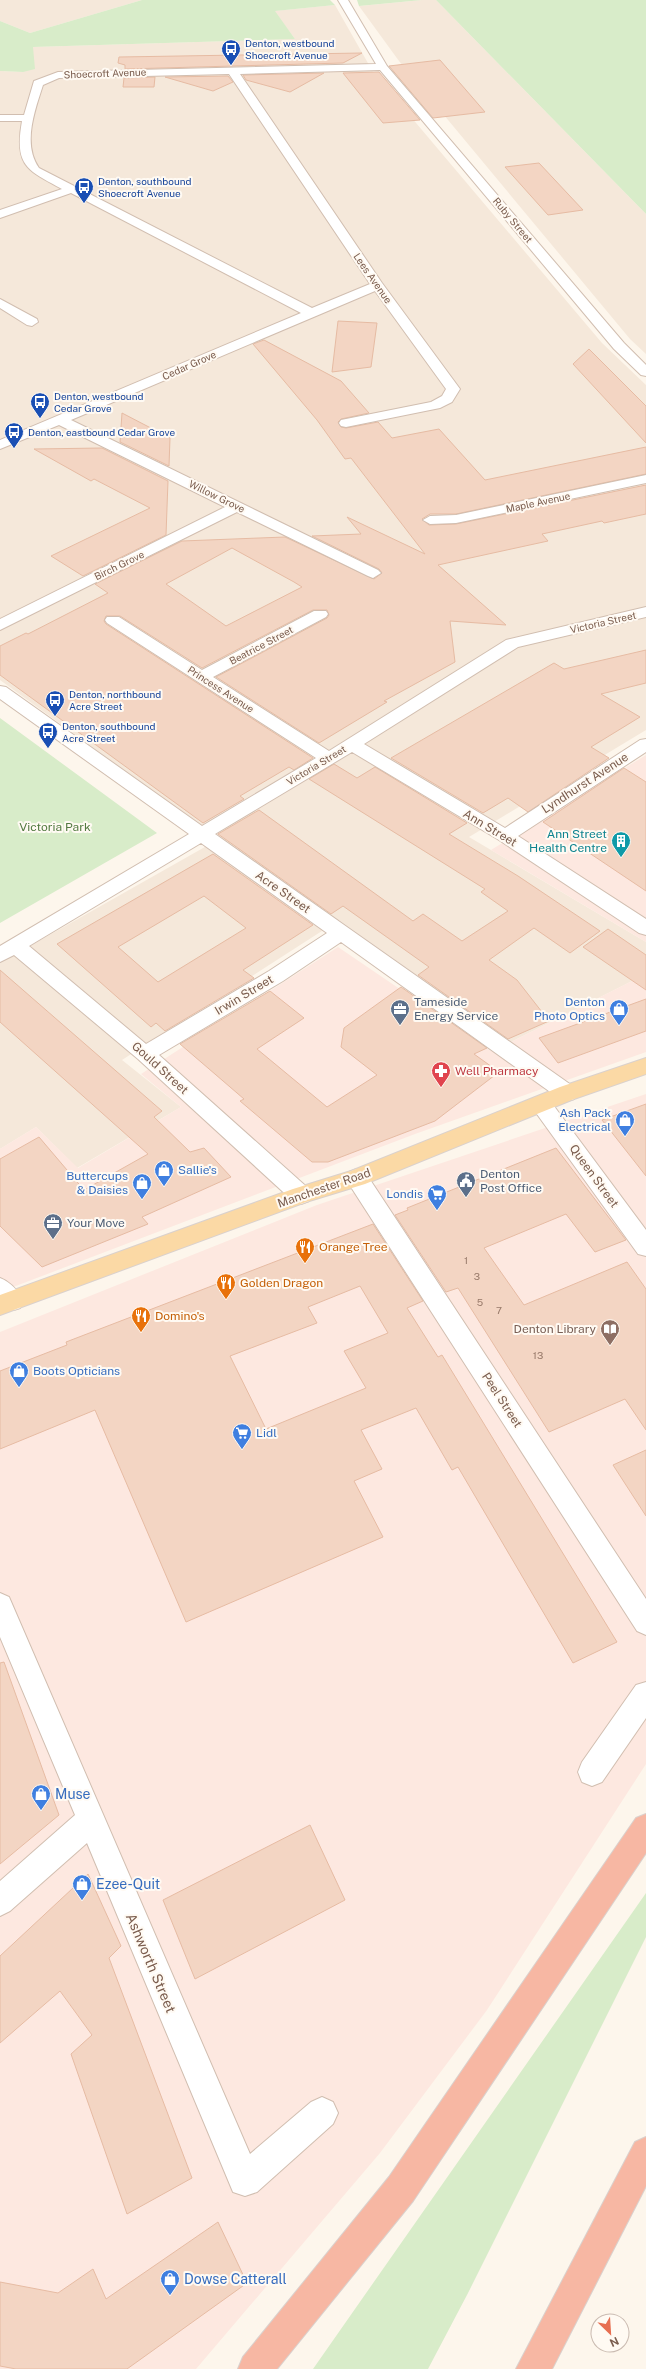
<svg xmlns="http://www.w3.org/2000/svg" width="646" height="2369" viewBox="0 0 646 2369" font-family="'Public Sans',sans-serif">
	<rect width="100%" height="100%" fill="#fdf6ec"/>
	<path fill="#f5e8da" d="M0,0h142l-112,33 -30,-12z
		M422,0h14l210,214v140l-16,-15 -231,-278 -40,-55z
		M335,5l38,67 229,271 44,42v345l-177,107 177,105v32l-135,68 -172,-122 -217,140 59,47 -104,61 -41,-41 -36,22v-186l219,-124 -219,-159v-609l23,1 10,-25 262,-8 -21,-28z"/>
	<path fill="#fde8e0" d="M646,755v187l-155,-92z
		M338,947l153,104 20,-9 135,-68v78l-231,82 -415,158v-143l36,-22 42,41 103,-61 -40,-33z
		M646,1094v670l-159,246 -107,143 -184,216h-196v-1037l317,-127z"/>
	<path fill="#d8ecc9" d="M142,0h188l5,5 -60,6 20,28 -262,8 2,22 -12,3 -23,-1v-50l30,12z
		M357,0h65l-63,6z
		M436,0h210v214z
		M0,718l157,115 -157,90z
		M646,1893v44l-179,358 -39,74h-115z"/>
	<path fill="#f3d5c3" stroke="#e6bba3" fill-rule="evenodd" d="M362,53l-19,10 -218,6v-4l-7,-2 1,-6z
		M440,60l45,52 -52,6 -44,-52z
		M379,72l41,48 -37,3 -40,-50z
		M324,73l-34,19 -44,-12 -3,-5z
		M228,76l5,6 -20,9 -48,-14z
		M155,77l-1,10h-31l1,-9z
		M539,163l44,47 -35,5 -43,-48z
		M338,321l39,2 -6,44 -39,5z
		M264,340l77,41 28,32 -28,6 -3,3 3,5 5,1 32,-6 14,16 47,-9 46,51 161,-33v27l-190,40h-26l-8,5 7,6 27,-1 190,-39v29l-42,9 -2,-2 -60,13 6,7 -110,24 68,60 -56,-4 5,41 -71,39 3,1 -68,41 -103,-66 111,-59 2,-3 -2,-5h-14l-111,58 -82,-52h-14l-2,5 2,3 207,134 -19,12 -5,-3 -49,29 4,3 -41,24 -203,-148v-29l26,-13 2,1 80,-41 -13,-9 87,-43 103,-4 89,42 8,-6 -3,-4 -67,-33 49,-2 -14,-17 78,37 -74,-96 -6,1 -28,-39 -64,-76zM232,548l62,34 8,5 -76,39 -60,-42z
		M589,349l57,57v37l-73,-79z
		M122,413l48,25 -1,28 -49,-24z
		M102,448l66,33 -2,54 -83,41 -32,-20 99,-48 -56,-29 -3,2 -57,-32z
		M646,650v33l-45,11 39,23 -49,30 18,11 -81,54 -20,-14 -25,15 -92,-55 163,-95 10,6z
		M334,764l23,14 18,-11 92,56 -18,11 69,42 82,55 -30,22 -36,-25 -45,32 28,20 32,41 -41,18 -90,-64 11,-8 -86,-61 -12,8 -113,-80 41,-24 154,111 10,-7 39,27 46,-30 -27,-19 4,-3 -176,-110z
		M624,768l22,14v109l-103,-69z
		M213,854l100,71 -70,45 11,8 -89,53 -9,-8 -5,4 -94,-83zM204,896l42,32 -88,54 -40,-35z
		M608,929l38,26v35l-63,-43z
		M0,970l162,141 -8,6 36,35 14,-4 27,29 -89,40 6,7 -106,43 -42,-41v-67l39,-22 45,53 64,-36 -148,-132z
		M401,987l86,61 -13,6 25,18 -64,49 -107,41h-16l-72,-61 4,-2 -64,-55 90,-53 34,27 -47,31 70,58 50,-32 -36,-28 3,-19z
		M646,999v32l-88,32 -19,-25z
		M646,1104v72l-44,-56z
		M556,1148l70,92 -31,12 -29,-38 -82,34 40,57 103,-43 19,27v141l-21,-31 -76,33 -91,-144 -12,4 -51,-77 13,-5 -1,-2z
		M373,1224l50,77 -16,7 31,49 4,-2 175,287 -44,21 -115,-196 -6,3 -36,-62 -55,22 21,39 -28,12 29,56 -197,85 -91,-212 -95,39v-78l67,-26 -1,-3zM360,1286l28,47 -44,18 22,37 -100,41 -36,-73 87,-33 -9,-16z
		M646,1450v66l-33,-51z
		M4,1662l55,153 -59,49v-201z
		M310,1825l35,75 -150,79 -32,-79z
		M88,1874l33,72 -12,12 83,220 -65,36 -56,-160 21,-19 -32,-44 -60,52v-87z
		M218,2222l29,61 -120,86h-111l-16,-3v-84l58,11 35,-24 13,30z"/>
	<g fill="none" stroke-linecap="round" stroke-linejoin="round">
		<g stroke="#d1beb0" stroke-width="2">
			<path id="minor" d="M338,0h10l39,66 237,277 22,22v11l-5,-1 -27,-26 -234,-279 -140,4 142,209 78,106 -8,13 -12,6 -94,19 -5,-1 -2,-3 2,-3 90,-18 11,-6 4,-7 -71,-98 -304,129 307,150 3,3 -8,5 -5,-2 -131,-64 -237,118v-11l225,-112 -166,-82 -59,24v-9l301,-127 -230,-120 -71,25v-8l62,-21c-35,-19 -48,-23 -40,-68h-22v-6h24l10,-34 24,-9 318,-8zM229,74l141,210 -58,24 -273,-140c-17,-24 -4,-58 4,-83l16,-7z
				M0,299l37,20 1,3 -6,4 -5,-1 -27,-17z
				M646,475v8l-190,40 -26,1 -7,-4 7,-4 26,-1z
				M646,607v10l-128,30 -154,97 141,84 135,-88 6,-1v13l-128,84 128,83v16l-7,-2 -140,-93 -147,-88 -137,82 359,253 4,6 -4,6 -7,2 -7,-2 -219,-157 -58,39 -124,74 150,134 3,6 -3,6 -8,3 -8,-3 -155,-142 -124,-104 -14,7v-16l189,-112 -189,-135v-13l6,1 196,139 114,-68 -209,-135 -2,-3 2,-3h12l83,53 112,-59h12l2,3 -2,3 -113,60 116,74 177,-111zM201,843l126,90 -58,38 -123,73 -117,-98z
				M541,1096l7,2 98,132v26l-8,-2 -104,-144 -4,-6 4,-6z
				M357,1169l8,3 281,427v36l-9,-4 -288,-447 -3,-6 3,-6z
				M0,1278c11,4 18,13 24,23l-4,7c-8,3 -14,3 -20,-4z
				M0,1593l9,4 241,557 61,-52 11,-5 11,5 5,11 -5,11 -76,68 -12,4 -12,-4 -146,-349 -77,68 -10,5v-35l75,-66 -75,-178z
				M646,1682v36l-44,64 -10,4 -10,-4 -4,-10 4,-10 54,-77z"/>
		</g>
		<g stroke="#dad1cd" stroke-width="2">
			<path id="primary" d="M646,1058v16l-72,25 -209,85 -59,18 -306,113v-20l293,-106 58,-18 209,-84z"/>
		</g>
		<g stroke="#dad1cd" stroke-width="2">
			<path id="motorway" d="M646,1814v39l-233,348 -136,168h-39l5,-12 146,-180 247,-359z
				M646,2137v49l-94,183h-36l119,-227z"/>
		</g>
		<use href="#minor" fill="#fff" fill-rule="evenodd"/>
		<use href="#primary" fill="#fbd9a5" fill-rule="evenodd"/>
		<use href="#motorway" fill="#f7b7a3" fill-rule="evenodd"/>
	</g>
	<defs>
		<g id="bus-pin" transform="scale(1)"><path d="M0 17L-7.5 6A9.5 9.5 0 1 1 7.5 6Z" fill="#1a4fb4" stroke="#fffaf3"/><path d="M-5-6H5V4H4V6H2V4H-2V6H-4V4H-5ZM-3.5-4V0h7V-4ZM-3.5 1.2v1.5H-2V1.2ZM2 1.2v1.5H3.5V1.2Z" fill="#fff"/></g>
		<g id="building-pin" transform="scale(1)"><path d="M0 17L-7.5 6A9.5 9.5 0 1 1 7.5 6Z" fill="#0f9aa8" stroke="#fffaf3"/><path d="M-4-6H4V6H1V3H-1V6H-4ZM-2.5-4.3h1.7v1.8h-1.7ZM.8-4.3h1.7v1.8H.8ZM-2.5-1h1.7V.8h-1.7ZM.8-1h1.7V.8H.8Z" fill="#fff"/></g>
		<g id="office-pin" transform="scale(1)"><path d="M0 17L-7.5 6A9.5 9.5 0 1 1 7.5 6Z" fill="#5c6f8a" stroke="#fffaf3"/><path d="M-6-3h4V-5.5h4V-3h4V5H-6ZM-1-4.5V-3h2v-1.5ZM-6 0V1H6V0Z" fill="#fff"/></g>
		<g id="shop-pin" transform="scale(1)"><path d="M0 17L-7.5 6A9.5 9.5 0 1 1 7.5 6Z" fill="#3f7fe0" stroke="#fffaf3"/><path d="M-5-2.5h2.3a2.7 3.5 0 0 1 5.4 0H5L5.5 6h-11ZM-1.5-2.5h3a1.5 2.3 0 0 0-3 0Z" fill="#fff"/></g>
		<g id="pharmacy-pin" transform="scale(1)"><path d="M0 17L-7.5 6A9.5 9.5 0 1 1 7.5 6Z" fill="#e0444e" stroke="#fffaf3"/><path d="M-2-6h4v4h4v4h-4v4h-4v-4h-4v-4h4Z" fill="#fff"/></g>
		<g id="civic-pin" transform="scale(1)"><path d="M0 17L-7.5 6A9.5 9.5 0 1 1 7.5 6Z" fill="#5c6f8a" stroke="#fffaf3"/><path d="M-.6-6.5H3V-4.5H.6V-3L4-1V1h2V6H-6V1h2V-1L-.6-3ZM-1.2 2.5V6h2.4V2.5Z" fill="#fff"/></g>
		<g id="supermarket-pin" transform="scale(1)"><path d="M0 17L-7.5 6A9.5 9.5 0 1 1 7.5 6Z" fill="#3f7fe0" stroke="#fffaf3"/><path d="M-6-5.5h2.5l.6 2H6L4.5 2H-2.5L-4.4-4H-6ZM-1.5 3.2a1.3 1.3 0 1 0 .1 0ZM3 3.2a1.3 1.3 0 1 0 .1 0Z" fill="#fff"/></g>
		<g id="restaurant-pin" transform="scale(1)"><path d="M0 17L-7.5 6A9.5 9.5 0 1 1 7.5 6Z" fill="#e8710a" stroke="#fffaf3"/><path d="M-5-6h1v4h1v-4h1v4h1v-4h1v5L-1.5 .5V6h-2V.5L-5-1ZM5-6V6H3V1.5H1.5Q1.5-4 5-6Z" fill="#fff"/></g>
		<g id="library-pin" transform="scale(1)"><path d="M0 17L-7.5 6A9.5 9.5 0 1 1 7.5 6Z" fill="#8d6e63" stroke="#fffaf3"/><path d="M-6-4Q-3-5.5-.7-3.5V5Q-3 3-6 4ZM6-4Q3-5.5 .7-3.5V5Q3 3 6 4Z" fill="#fff"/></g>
	</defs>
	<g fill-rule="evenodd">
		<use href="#bus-pin" x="231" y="49"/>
		<use href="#bus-pin" x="84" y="187"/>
		<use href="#bus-pin" x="40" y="402"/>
		<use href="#bus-pin" x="14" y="432"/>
		<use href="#bus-pin" x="55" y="700"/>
		<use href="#bus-pin" x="48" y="732"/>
		<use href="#building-pin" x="621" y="841"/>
		<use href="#office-pin" x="400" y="1009"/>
		<use href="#shop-pin" x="619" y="1009"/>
		<use href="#pharmacy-pin" x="441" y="1071"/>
		<use href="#shop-pin" x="625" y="1120"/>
		<use href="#shop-pin" x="164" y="1170"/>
		<use href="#civic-pin" x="466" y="1181"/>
		<use href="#shop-pin" x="142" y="1183"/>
		<use href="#supermarket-pin" x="437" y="1194"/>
		<use href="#office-pin" x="53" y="1223"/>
		<use href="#restaurant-pin" x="305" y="1247"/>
		<use href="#restaurant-pin" x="226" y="1283"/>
		<use href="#restaurant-pin" x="141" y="1316"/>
		<use href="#library-pin" x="610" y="1329"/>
		<use href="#shop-pin" x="19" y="1371"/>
		<use href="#supermarket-pin" x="242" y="1433"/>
		<use href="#shop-pin" x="41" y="1794"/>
		<use href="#shop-pin" x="82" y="1884"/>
		<use href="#shop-pin" x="170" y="2279"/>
	</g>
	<g text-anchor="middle" stroke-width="4" stroke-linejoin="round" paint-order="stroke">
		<g font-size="10" fill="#164399" stroke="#fffaf3" text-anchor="start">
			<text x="245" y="47">Denton, westbound<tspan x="245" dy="12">Shoecroft Avenue</tspan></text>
			<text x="98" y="185">Denton, southbound<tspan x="98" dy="12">Shoecroft Avenue</tspan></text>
			<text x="54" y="400">Denton, westbound<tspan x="54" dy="12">Cedar Grove</tspan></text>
			<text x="28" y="436">Denton, eastbound Cedar Grove</text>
			<text x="69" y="698">Denton, northbound<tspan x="69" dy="12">Acre Street</tspan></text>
			<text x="62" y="730">Denton, southbound<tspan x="62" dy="12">Acre Street</tspan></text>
		</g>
		<g font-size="10" fill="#7a5c4d" stroke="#fffaf3">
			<text transform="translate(105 73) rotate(-2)" y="4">Shoecroft Avenue</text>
			<text transform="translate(513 220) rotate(50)" y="4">Ruby Street</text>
			<text transform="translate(373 278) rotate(55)" y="4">Lees Avenue</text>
			<text transform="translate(189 365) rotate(-24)" y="4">Cedar Grove</text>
			<text transform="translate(217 496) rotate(26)" y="4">Willow Grove</text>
			<text transform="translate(538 502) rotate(-12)" y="4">Maple Avenue</text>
			<text transform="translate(119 565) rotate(-26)" y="4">Birch Grove</text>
			<text transform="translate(603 622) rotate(-13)" y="4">Victoria Street</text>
			<text transform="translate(261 645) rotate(-28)" y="4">Beatrice Street</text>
			<text transform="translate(221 689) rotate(33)" y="4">Princess Avenue</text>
			<text transform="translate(316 765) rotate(-31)" y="4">Victoria Street</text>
		</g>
		<g font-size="10" fill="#987a6a">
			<text x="466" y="1264">1</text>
			<text x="477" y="1280">3</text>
			<text x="480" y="1306">5</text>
			<text x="499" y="1314">7</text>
			<text x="538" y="1359">13</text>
		</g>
		<g font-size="12" fill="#7a5c4d" stroke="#fffaf3">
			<text transform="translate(585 783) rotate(-33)" y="4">Lyndhurst Avenue</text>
			<text transform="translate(490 828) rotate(31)" y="4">Ann Street</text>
			<text transform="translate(283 892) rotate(35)" y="4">Acre Street</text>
			<text transform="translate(244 995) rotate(-31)" y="4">Irwin Street</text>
			<text transform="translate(160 1068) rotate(42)" y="4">Gould Street</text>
			<text transform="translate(594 1176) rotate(54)" y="4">Queen Street</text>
			<text transform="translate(324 1188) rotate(-19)" y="4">Manchester Road</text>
			<text transform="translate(502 1400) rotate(57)" y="4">Peel Street</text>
		</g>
		<g font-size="12" fill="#537a41" stroke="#fffaf3">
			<text x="55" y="831">Victoria Park</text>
		</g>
		<g font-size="12" fill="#0d838f" stroke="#fffaf3" text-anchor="end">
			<text x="607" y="838">Ann Street<tspan x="607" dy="14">Health Centre</tspan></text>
		</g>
		<g font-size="12" fill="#4e5e75" stroke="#fffaf3" text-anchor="start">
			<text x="414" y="1006">Tameside<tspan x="414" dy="14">Energy Service</tspan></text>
			<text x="480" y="1178">Denton<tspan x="480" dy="14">Post Office</tspan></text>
			<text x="67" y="1227">Your Move</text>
		</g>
		<g font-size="12" fill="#366cbe" stroke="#fffaf3" text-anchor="end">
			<text x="605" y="1006">Denton<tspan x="605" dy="14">Photo Optics</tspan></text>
			<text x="611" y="1117">Ash Pack<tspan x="611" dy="14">Electrical</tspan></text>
			<text x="178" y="1174" text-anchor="start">Sallie's</text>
			<text x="128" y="1180">Buttercups<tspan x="128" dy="14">&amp; Daisies</tspan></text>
			<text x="423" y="1198">Londis</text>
			<text x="33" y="1375" text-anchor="start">Boots Opticians</text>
			<text x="256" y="1437" text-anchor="start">Lidl</text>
		</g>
		<g font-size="12" fill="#be3a42" stroke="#fffaf3" text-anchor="start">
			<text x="455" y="1075">Well Pharmacy</text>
		</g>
		<g font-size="12" fill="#c56008" stroke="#fffaf3" text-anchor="start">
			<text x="319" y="1251">Orange Tree</text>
			<text x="240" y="1287">Golden Dragon</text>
			<text x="155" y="1320">Domino's</text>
		</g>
		<g font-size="12" fill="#785e54" stroke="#fffaf3" text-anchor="end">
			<text x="596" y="1333">Denton Library</text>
		</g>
		<g font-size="14" fill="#366cbe" stroke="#fffaf3" text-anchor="start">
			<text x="55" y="1799">Muse</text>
			<text x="96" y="1889">Ezee-Quit</text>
			<text x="184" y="2284">Dowse Catterall</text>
		</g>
		<g font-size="14" fill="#7a5c4d" stroke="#fffaf3">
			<text transform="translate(151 1963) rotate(67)" y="5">Ashworth Street</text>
		</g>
	</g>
	<g transform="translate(610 2333) rotate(155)"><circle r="19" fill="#fffaf3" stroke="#cabbb1"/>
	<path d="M0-3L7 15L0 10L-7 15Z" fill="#e76f51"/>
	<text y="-6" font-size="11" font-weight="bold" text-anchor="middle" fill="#7a5c4d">N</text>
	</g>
</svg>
